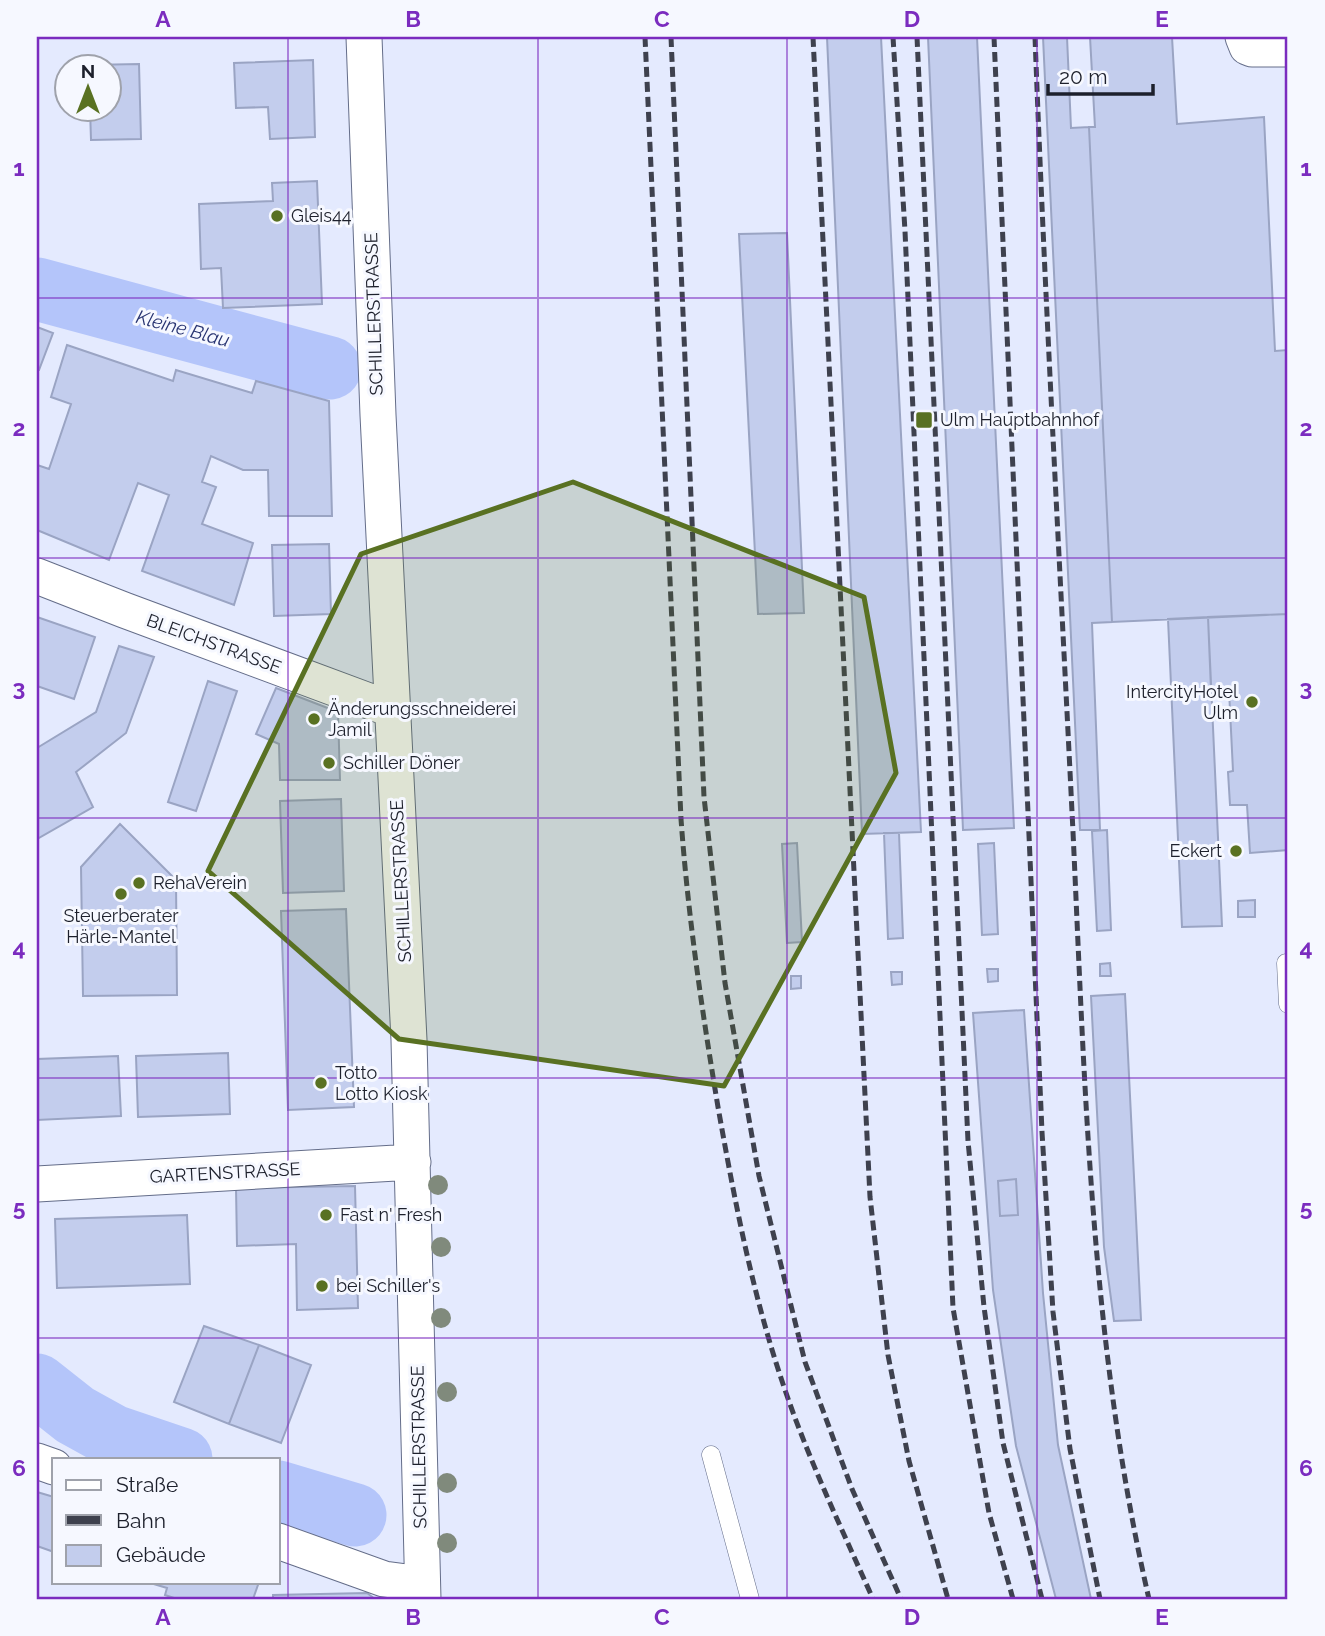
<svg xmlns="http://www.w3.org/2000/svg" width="1325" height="1636" viewBox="0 0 1325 1636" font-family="Raleway,sans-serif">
	<rect width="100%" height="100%" fill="#e4eafe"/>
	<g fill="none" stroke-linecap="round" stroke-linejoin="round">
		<path stroke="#b4c5fa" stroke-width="63" d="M37,289l293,79
			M37,1385l38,30 38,21 68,23
			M278,1492l77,23"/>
	</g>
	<path fill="#c3cded" stroke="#9aa4c3" stroke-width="2" d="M827,37h54l40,795 -59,2z
		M928,37h49l37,791 -51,2z
		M1043,37h24l4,91 18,-1 23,495 -20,1 8,207h-20z
		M1090,37h82l5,87 87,-7 11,234 13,-1v264l-176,8 -23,-495h6z
		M313,60l2,77 -45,2 -2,-32 -32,1 -2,-45z
		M139,64l2,75 -50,1 -1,-32h18v-42l-20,-1z
		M317,181l5,123 -99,4 -2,-40 -20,1 -2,-65 74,-3 -1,-18z
		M787,233l17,380 -46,1 -19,-380z
		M37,327l16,6 -14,37h-2z
		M67,345l106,36 3,-11 76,23 4,-12 73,20 3,115h-63l-1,-46h-25l-32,-14 -9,26 14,5 -14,37 51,19 -19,62 -92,-34 27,-76 -31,-12 -29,77 -72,-30v-65l12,4 22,-65 -20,-7z
		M329,544l2,70 -57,2 -2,-71z
		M1288,614v236l-38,3 -3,-48h-17l-2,-33 5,-1 -4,-81h-18l-3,-73z
		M37,617l58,20 -21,62 -37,-13z
		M1208,617l14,309 -40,1 -14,-308z
		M119,646l35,11 -28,76 -50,39 17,35 -56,32v-91l59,-36z
		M208,681l29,10 -41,120 -28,-9z
		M276,688l62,24 2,68h-60l-1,-36 -23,-10z
		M341,799l3,92 -61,2 -3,-92z
		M120,824l56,56 1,115 -94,1 -2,-129z
		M1107,830l4,100 -14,1 -5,-100z
		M884,833h15l4,105 -15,1z
		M797,843l5,99 -15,1 -5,-99z
		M994,843l4,91 -16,1 -4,-91z
		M1255,900v17h-17v-16z
		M346,909l8,198 -66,3 -7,-199z
		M1110,963l1,13h-11v-12z
		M987,969h11v12l-10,1z
		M891,972h11v12l-10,1z
		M791,976h10v12l-10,1z
		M1125,994l16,326 -27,1 -10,-74 -13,-251z
		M1024,1010l19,283 15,152 33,154h-35l-40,-153 -23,-156 -20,-277z
		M228,1053l2,61 -92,3 -2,-61z
		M118,1056l3,60 -84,4v-61z
		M1016,1179l2,36 -18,1 -2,-35z
		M355,1186l3,122 -61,2 -1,-66 -59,2 -1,-58z
		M187,1215l3,69 -133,4 -2,-69z
		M204,1326l55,19 -30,79 -55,-22z
		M259,1345l52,20 -30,78 -52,-19z
		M37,1492l17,5v55l-17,-6z
		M147,1582h112l-6,17h-76l-12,-4 2,-7z
		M367,1593l8,6h-102v-4z"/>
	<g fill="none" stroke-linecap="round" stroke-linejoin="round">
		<g stroke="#646d89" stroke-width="19">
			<path id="lane" d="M1286,963l2,41
				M711,1455l39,144"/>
		</g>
		<g stroke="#646d89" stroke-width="37">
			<path id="street" d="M364,37l14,378 31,625 14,559
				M1243,37l4,10 5,2h36
				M37,576l87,34 269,100
				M37,1184l376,-22
				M37,1461l17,6
				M278,1541l106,38 38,5"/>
		</g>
		<use href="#lane" stroke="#fff" stroke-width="18"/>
		<use href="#street" stroke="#fff" stroke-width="35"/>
		<path stroke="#3e414e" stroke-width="5" stroke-dasharray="10 5" stroke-linecap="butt" d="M645,37l36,782c7,97 21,192 37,288 16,90 33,180 62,268 25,77 60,150 93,224
			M671,37l33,760 21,186 34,193 46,186 47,127 49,110
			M813,37l57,1160 18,158 21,106 39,138
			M893,37l12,194 48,1077 36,205 24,86
			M917,37l51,1104 16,166 19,136 39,156
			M994,37l48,1095 11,180 17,137 30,150
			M1035,37c10,265 25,530 38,795 12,256 18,516 76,767"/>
	</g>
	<g fill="#808a7c">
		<circle cx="438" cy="1185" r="10"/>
		<circle cx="441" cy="1247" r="10"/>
		<circle cx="441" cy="1318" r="10"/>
		<circle cx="447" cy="1392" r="10"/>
		<circle cx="447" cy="1483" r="10"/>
		<circle cx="447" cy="1543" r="10"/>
	</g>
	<path fill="#597122" fill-opacity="0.2" stroke="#597122" stroke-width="5" stroke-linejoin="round" d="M573,482l291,115 32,176 -172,313 -325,-47 -191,-168 153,-317z"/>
	<path fill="none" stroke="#7b2cbf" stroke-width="2" stroke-opacity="0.55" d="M288,37v1562M538,37v1562M787,37v1562M1037,37v1562M37,298h1251M37,558h1251M37,818h1251M37,1078h1251M37,1338h1251"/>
	<g fill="#597122" stroke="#f6f8ff" stroke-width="2.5">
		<circle cx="277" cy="216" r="7"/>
		<rect x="915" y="411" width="18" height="18" rx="3.5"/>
		<circle cx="1252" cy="702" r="7"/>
		<circle cx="314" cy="719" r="7"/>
		<circle cx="329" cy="763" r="7"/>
		<circle cx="1236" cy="851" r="7"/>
		<circle cx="139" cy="883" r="7"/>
		<circle cx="121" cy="894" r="7"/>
		<circle cx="321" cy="1083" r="7"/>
		<circle cx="326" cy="1215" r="7"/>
		<circle cx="322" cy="1286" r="7"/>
	</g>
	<g text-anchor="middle" stroke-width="6" stroke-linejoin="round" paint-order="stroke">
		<g font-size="18" fill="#1d202c" stroke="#f6f8ff" text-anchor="start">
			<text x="291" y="222">Gleis44</text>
			<text x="940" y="426">Ulm Hauptbahnhof</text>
			<text x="1238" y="698" text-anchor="end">IntercityHotel<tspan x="1238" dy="21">Ulm</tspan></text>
			<text x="328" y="715">Änderungsschneiderei<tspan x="328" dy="21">Jamil</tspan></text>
			<text x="343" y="769">Schiller Döner</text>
			<text x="1222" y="857" text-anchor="end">Eckert</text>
			<text x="153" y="889">RehaVerein</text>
			<text x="121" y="922" text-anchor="middle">Steuerberater<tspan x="121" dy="21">Härle-Mantel</tspan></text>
			<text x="335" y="1079">Totto<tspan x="335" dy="21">Lotto Kiosk</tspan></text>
			<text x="340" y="1221">Fast n' Fresh</text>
			<text x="336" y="1292">bei Schiller's</text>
		</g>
		<g font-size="18" fill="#1d202c" stroke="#f6f8ff">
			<text transform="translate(374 314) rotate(-92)" y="6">SCHILLERSTRASSE</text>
			<text transform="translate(214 644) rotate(20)" y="6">BLEICHSTRASSE</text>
			<text transform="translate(401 881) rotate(-93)" y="6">SCHILLERSTRASSE</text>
			<text transform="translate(225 1173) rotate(-3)" y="6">GARTENSTRASSE</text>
			<text transform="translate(419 1447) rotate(-91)" y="6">SCHILLERSTRASSE</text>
		</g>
		<g font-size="19" font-style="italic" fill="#273371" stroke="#f6f8ff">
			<text transform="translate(183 328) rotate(15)" y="7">Kleine Blau</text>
		</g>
	</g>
	<rect width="1325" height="1636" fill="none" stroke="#f6f8ff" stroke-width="77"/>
	<rect x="52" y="1458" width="228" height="126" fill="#f6f8ff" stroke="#9fa2ab" stroke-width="2"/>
	<rect x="66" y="1480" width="35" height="10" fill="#ffffff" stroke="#9fa2ab" stroke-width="2"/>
	<text x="116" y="1492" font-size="21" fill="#1d202c">Straße</text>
	<rect x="66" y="1515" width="35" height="10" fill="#3e414e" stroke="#9fa2ab" stroke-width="2"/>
	<text x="116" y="1528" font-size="21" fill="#1d202c">Bahn</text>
	<rect x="66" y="1545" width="35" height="21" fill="#c3cded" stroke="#9fa2ab" stroke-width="2"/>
	<text x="116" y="1562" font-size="21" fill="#1d202c">Gebäude</text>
	<g transform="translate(88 88)"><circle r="33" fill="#f6f8ff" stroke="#9fa2ab" stroke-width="2"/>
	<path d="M0-5L12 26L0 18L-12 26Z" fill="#597122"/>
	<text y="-10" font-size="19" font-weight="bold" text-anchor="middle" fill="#1d202c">N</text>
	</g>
	<path d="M1048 84v10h105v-10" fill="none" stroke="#1d202c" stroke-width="3.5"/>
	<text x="1059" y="84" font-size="21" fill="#1d202c" stroke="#f6f8ff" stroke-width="5" paint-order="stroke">20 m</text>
	<rect x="38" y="38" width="1248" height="1560" fill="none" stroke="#7b2cbf" stroke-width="2.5"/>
	<g font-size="23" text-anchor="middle" font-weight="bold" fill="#7b2cbf">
		<text x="163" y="27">A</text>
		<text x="413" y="27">B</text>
		<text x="662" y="27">C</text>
		<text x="912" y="27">D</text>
		<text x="1162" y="27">E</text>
		<text x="19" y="176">1</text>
		<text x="1306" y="176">1</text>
		<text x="19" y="436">2</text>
		<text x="1306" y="436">2</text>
		<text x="19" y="696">3</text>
		<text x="1306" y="696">3</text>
		<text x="19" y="956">4</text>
		<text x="1306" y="956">4</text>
		<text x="19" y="1216">5</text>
		<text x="1306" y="1216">5</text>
		<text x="19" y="1476">6</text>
		<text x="1306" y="1476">6</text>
		<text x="163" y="1625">A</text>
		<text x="413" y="1625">B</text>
		<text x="662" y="1625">C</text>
		<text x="912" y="1625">D</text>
		<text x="1162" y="1625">E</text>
	</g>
</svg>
